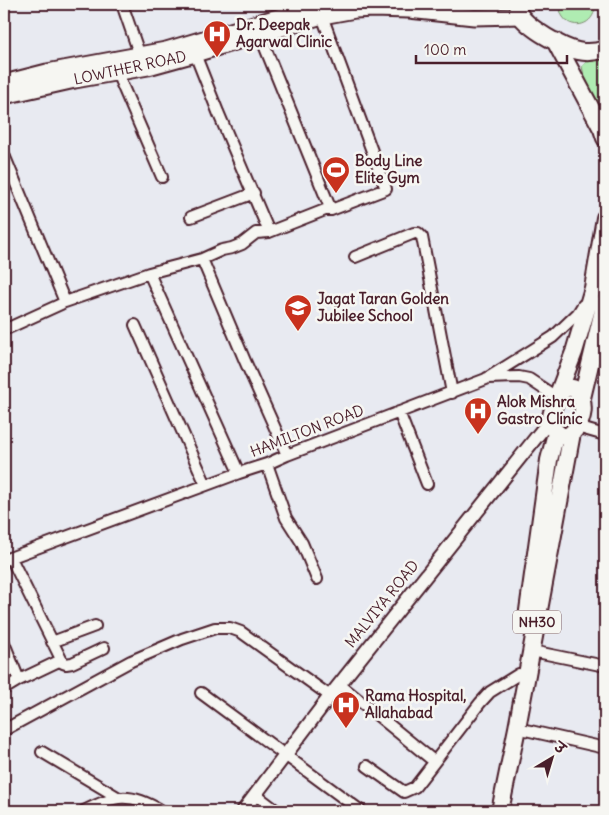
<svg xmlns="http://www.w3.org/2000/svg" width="609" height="815" viewBox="0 0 609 815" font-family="Delius,'Playpen Sans Deva',sans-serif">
	<rect width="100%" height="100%" fill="#e8eaf1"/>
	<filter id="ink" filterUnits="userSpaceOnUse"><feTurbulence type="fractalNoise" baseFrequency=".02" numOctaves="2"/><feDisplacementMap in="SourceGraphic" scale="10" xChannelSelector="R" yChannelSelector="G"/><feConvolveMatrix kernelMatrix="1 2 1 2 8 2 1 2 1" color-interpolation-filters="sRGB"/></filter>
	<g filter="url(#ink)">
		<path fill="#afecb2" stroke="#7c866e" d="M560,4h35c1,28 -37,27 -35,0z
			M605,52v65l-19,-31 -4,-20 10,-9z"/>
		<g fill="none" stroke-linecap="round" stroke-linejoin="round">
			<g stroke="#4a1f2b" stroke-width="14">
				<path id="minor" d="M122,4l18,52
					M260,35l71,175
					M195,54l23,58 51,120
					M117,73l45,104
					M4,155l61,147 84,-29 53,-14 20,-9 10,-2 10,-4 14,-11 13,-1 56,-22h6l55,-21 -64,-173
					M191,217l63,-24
					M355,257l59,-24h4l4,4 30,156
					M202,259l43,102 42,94
					M149,273l90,200
					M135,325l71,160
					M4,330l57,-26
					M487,378l32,-1 10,2 27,18
					M399,412l28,72
					M577,427l28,8
					M267,464l19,54 16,25 15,36
					M11,558l52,105 3,1 6,-1 32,-15
					M4,560l235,-87 28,-9 20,-9 199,-76 67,-42 25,-24 5,-8
					M52,642l43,-16
					M4,643l15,37 42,-20
					M532,651l73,15
					M339,684l91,74
					M4,689l15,-9
					M201,693l160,118
					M517,728l88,20
					M4,730l127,-69 51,-22 33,-11h15l11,4 89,64
					M42,752l77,46
					M367,766l37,26 11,-5 65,-84 10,-11 29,-18
					M256,795l21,16
					M84,811c30,-16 47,-19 77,0"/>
			</g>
			<g stroke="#4a1f2b" stroke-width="16">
				<path id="tertiary" d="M243,811l87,-115 220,-276"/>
			</g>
			<g stroke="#4a1f2b" stroke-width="19">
				<path id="primary" d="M4,83l43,-11 119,-22 156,-46
					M4,96l71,-16 73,-13 47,-13 127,-38 33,-6 18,-1 36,1 65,7 46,-1"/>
			</g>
			<g stroke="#4a1f2b" stroke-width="20">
				<path id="trunk" d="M517,4c1,3 1,8 3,11 8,13 43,33 58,36 9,2 19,1 27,-2
					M555,41l47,88 3,9
					M566,388h7c16,12 11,37 -5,48h-7l-10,-9 -1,-7 6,-23z
					M558,394l16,-42 19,-64 12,-70
					M582,398l23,-96
					M526,625l23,-165 7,-27
					M500,811l17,-83 55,-295"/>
			</g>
			<use href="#minor" stroke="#f6f6f2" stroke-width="10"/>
			<use href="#tertiary" stroke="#f6f6f2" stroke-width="12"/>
			<use href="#primary" stroke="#f6f6f2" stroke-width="15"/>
			<use href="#trunk" stroke="#f6f6f2" stroke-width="16"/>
		</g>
	</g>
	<defs>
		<g id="hospital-pin" transform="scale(1.4375)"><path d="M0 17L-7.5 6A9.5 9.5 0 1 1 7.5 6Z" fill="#c8321e" stroke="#f6f6f2"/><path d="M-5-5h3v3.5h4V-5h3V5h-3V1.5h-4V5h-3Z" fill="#fff"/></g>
		<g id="stadium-pin" transform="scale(1.4375)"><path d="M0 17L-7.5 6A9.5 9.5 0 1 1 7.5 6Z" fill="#c8321e" stroke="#f6f6f2"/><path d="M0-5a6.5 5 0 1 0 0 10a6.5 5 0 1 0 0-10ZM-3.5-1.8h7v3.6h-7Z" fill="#fff"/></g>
		<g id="school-pin" transform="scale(1.4375)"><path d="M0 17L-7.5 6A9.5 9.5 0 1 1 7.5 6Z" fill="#c8321e" stroke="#f6f6f2"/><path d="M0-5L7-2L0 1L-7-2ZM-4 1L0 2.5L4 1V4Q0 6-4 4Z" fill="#fff"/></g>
	</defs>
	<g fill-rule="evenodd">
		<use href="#hospital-pin" x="217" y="34"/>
		<use href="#stadium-pin" x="336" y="170"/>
		<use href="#school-pin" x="298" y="308"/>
		<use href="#hospital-pin" x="478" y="411"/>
		<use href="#hospital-pin" x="346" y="705"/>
	</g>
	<g text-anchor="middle" stroke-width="5" stroke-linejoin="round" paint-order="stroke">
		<rect fill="#f6f6f2" stroke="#7e6067" stroke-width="1" x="513" y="610.5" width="48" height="23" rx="4"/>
		<g font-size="14" font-weight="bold" fill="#4a1f2b">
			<text x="537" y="627">NH30</text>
		</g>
		<g font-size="15" font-weight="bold" fill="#4a1f2b" stroke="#f6f6f2" text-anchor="start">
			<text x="236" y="30">Dr. Deepak<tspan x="236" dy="17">Agarwal Clinic</tspan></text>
			<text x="355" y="166">Body Line<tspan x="355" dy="17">Elite Gym</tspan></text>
			<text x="317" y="304">Jagat Taran Golden<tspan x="317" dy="17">Jubilee School</tspan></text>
			<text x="497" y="407">Alok Mishra<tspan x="497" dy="17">Gastro Clinic</tspan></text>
			<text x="365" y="701">Rama Hospital,<tspan x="365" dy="17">Allahabad</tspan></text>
		</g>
		<g font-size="15" fill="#4a1f2b" stroke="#f6f6f2">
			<text transform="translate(130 68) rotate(-12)" y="5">LOWTHER ROAD</text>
			<text transform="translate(307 431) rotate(-21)" y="5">HAMILTON ROAD</text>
			<text transform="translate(382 604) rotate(-51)" y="5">MALVIYA ROAD</text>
		</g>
	</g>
	<rect width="609" height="815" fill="none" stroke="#f6f6f2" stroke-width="20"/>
	<rect x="10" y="10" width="589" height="795" fill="none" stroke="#4a1f2b" stroke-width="2" filter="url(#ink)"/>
	<g transform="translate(552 758) rotate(38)" stroke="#f6f6f2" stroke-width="4" paint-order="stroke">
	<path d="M0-4L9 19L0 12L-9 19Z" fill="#4a1f2b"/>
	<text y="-8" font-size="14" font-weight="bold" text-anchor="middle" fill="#4a1f2b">उ</text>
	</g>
	<path d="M416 55v8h151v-8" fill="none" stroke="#4a1f2b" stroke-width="2.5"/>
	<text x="424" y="55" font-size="15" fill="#4a1f2b" stroke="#f6f6f2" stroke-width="4" paint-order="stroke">100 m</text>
</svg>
